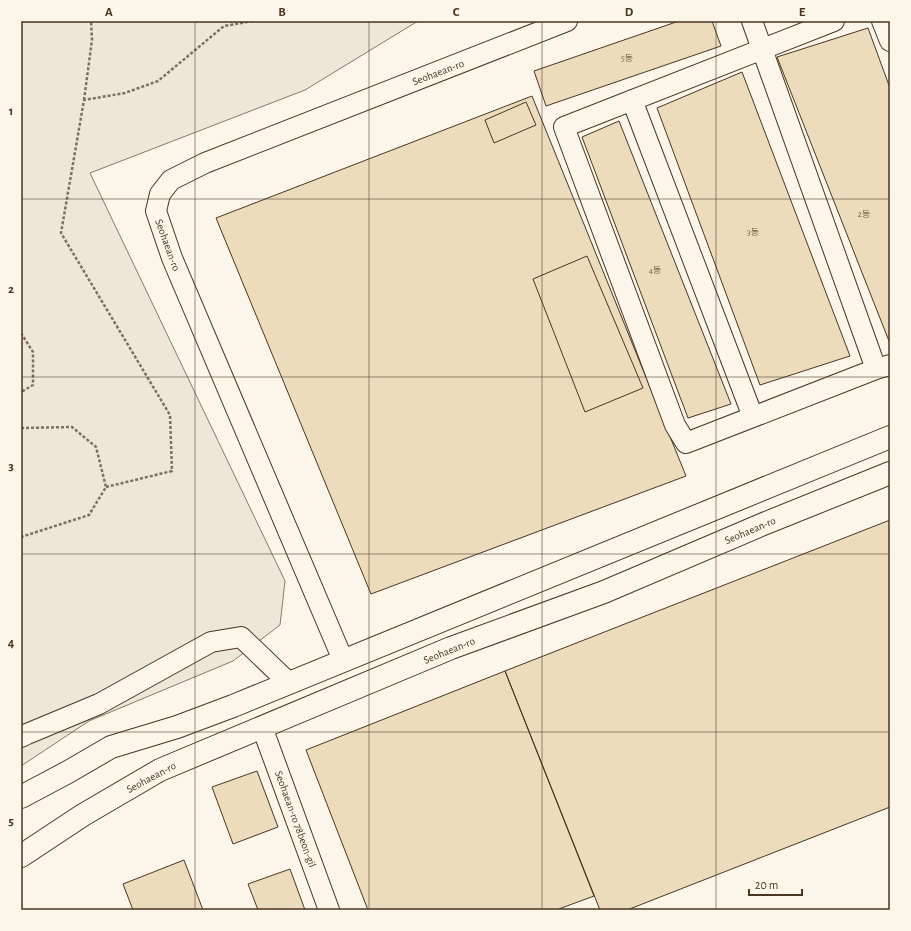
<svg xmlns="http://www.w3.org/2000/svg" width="911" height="931" viewBox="0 0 911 931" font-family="'Alegreya Sans','Noto Sans KR',sans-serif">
	<rect width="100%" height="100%" fill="#fbf6e9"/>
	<path fill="#ede6d9" stroke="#887966" d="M21,21h397l-113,69 -215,83 195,408 -5,44 -47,36 -144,60 -68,45z"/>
	<path fill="#ecdcbc" stroke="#4a3520" d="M679,21h33l9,25 -175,60 -12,-35z
		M868,28l22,60v253h-1l-112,-284z
		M742,72l108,284 -90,29 -103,-277z
		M532,96l154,380 -315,118 -155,-376z
		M526,102l10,23 -42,18 -9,-23z
		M619,121l112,283 -43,14 -106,-281z
		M587,256l56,132 -58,24 -52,-133z
		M890,520v287l-263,103h-27l-95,-239z
		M505,671l89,225 -38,14h-188l-62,-160z
		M257,771l21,56 -45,17 -21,-57z
		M184,860l19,50h-70l-10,-26z
		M290,869l15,41h-47l-10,-26z"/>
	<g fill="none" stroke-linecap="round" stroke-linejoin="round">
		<g stroke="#4a3520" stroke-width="22">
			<path id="minor" d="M752,21l124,348
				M834,21l-270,106 111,298 11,18 190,-74 14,-4
				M882,21l8,20
				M632,100l121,317
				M343,660l-171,-402 -16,-47 4,-17 11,-14 34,-17 362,-142
				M262,727l67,183
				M21,737l6,-3 72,-30 112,-62 30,-5 48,46"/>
		</g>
		<g stroke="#4a3520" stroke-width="24">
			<path id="major" d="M21,797l47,-25 43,-25 66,-20 56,-21 657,-269
				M21,856l62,-41 77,-45 291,-122 153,-56 157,-67 129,-52"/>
		</g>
		<path stroke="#7f6f5c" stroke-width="2.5" stroke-dasharray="3 2" stroke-linecap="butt" d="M84,100l8,-60 -1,-19
			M21,333l12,19v33l-12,7
			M21,428l51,-1 24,20 10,40 -17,28 -68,22
			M106,487l66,-16 -2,-56 -109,-182 23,-133 41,-7 33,-12 66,-55 29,-5"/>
		<use href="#minor" stroke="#fbf6e9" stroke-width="20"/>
		<use href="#major" stroke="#fbf6e9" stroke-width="22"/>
	</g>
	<path fill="none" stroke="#4a3520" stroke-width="1" stroke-opacity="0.55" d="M195,21v889M369,21v889M542,21v889M716,21v889M21,199h869M21,377h869M21,554h869M21,732h869"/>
	<g text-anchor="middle" stroke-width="3" stroke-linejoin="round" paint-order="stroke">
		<g font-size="9" fill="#725f47">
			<text x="627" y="61">5동</text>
			<text x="864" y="217">2동</text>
			<text x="753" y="235">3동</text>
			<text x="655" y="273">4동</text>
		</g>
		<g font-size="11" fill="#4a3520" stroke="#fbf6e9">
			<text transform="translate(438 72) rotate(-21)" y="4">Seohaean-ro</text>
			<text transform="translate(168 245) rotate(70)" y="4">Seohaean-ro</text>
			<text transform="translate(750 530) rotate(-23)" y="4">Seohaean-ro</text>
			<text transform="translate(449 650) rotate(-22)" y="4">Seohaean-ro</text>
			<text transform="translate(151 777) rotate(-28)" y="4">Seohaean-ro</text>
			<text transform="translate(296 819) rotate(70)" y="4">Seohaean-ro 78beon-gil</text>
		</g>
	</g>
	<rect width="911" height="931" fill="none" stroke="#fbf6e9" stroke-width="44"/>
	<path d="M749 889v6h53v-6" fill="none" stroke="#4a3520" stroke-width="2"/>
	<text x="755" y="889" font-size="12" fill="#4a3520" stroke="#fbf6e9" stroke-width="3" paint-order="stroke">20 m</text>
	<rect x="22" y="22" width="867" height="887" fill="none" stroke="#4a3520" stroke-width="1.5"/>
	<g font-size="13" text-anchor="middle" font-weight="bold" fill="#4a3520">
		<text x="109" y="16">A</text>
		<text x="282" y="16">B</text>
		<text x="456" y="16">C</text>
		<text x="629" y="16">D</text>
		<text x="802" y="16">E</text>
		<text x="11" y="115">1</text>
		<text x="11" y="293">2</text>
		<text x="11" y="470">3</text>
		<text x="11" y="647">4</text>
		<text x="11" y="825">5</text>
	</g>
</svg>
